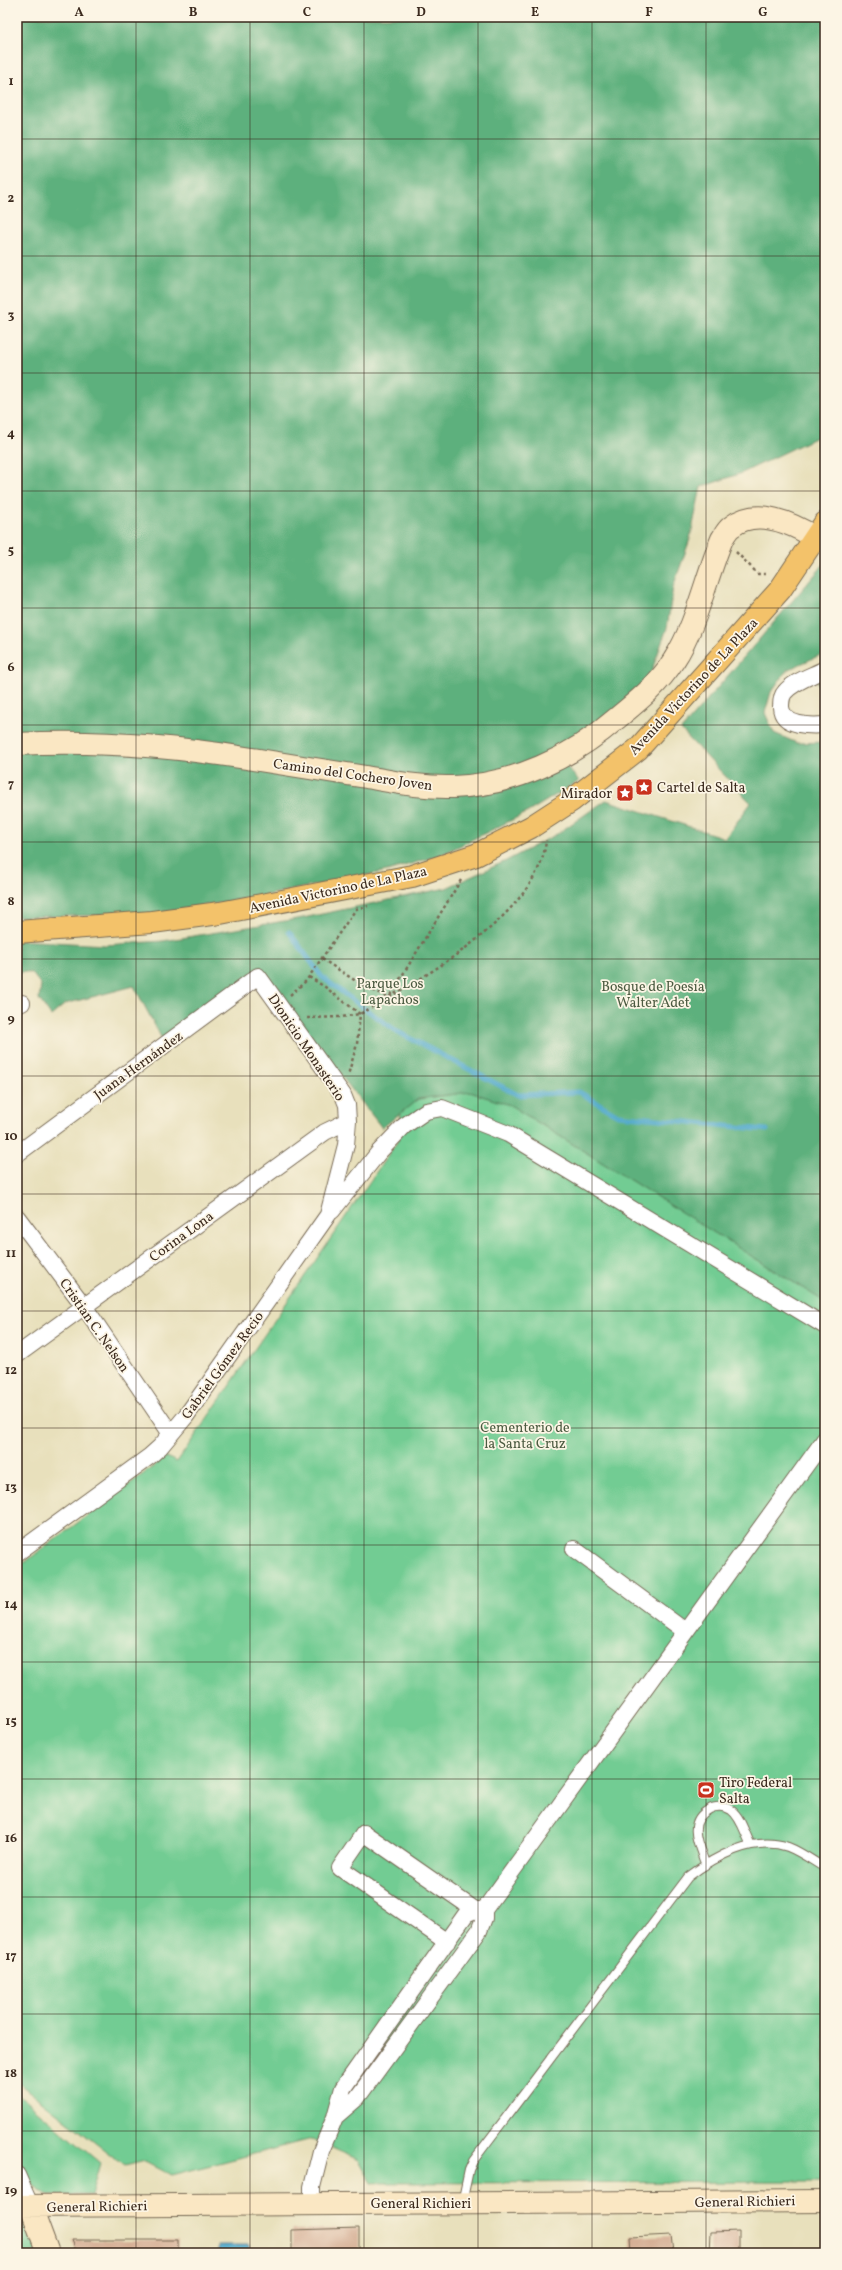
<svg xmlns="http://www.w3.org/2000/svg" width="842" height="2270" viewBox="0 0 842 2270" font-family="Vollkorn,serif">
	<rect width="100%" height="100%" fill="#fcf5e5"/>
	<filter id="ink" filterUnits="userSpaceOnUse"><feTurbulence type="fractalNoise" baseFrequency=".025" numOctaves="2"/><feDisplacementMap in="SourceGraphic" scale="8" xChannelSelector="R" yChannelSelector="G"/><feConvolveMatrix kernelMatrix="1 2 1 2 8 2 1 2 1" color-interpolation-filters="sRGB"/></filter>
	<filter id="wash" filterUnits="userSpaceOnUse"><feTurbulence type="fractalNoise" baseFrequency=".012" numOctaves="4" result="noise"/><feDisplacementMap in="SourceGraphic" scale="16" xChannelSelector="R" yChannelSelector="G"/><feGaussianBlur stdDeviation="0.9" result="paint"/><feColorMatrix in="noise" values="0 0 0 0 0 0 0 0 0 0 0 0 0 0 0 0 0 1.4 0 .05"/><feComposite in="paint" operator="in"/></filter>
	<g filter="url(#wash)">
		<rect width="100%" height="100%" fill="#e8e0bc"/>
		<path fill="#72cc93" stroke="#567b58" d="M470,1092l40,13 315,197v880l-453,1 -13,-23 -47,-21 -140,36 -27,-14 -20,5 -108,-84v-514l149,-111 11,5 222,-323 2,-26 17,-14z
			M17,2093l83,70 -9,32h-42l-10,-4 -13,-14 -9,-16z
			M17,2213l10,4 13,36h-23z"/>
		<path fill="#5db07d" stroke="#4c6d4e" d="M17,17h808v416l-83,40 -41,14 -11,52 -17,48 -6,41 -20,56 -85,77 17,20 -51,31 -87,43 -54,16 -115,23 -118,20 -137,3z
			M825,563v90l-38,17 -16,22 -6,21 9,20 23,10 28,-1v560l-315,-197 -40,-13 -52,7 -36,29 -124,-158 -96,69 -28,-53 -69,18 -14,12 -12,-17 2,-14 -9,-12 -11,-1 -4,4v-36l88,5 58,-4 140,-23 143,-30 60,-27 51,-27 49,-34 119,38 26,-35 -70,-73z
			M825,677v24l-8,-20z"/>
		<path fill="#4ba7ca" stroke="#436874" d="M218,2245h31v8h-31z"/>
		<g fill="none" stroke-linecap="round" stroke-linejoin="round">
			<path stroke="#4ba7ca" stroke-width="5" d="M289,932l33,45 32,24 44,31 120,63 61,-3 39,23 149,15"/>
		</g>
		<g id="blocks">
			<path fill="#d3aa90" d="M359,2228v25h-67v-23z
				M739,2231v22h-29l1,-21z
				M671,2235l2,18h-42l-1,-16z
				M72,2240h106v13h-101z"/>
		</g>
	</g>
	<g filter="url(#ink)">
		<use href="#blocks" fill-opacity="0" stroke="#786a55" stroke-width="1"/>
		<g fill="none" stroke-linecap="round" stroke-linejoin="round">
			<g stroke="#786a55" stroke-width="10">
				<path id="lane" d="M705,1863c-7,-19 -19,-42 5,-54 5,-3 15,-3 21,1 10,7 14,24 20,35
					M462,2203l7,-33 4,-9 215,-284c26,-20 65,-42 100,-30 13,5 25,14 37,21"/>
			</g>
			<g stroke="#786a55" stroke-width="18">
				<path id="street" d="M825,669c-13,7 -31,12 -40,23 -3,3 -4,10 -4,15 1,20 31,19 44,18
					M17,1003h5
					M17,1154l241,-178 85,119 4,10 1,16 -2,24 -18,70 -142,201 -26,31 -10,9 -133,97
					M332,1211l47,-59 25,-26 22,-15 16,-3 66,26 317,192
					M17,1217l67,89 87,128
					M17,1355l308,-223 23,-11
					M574,1549l111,82
					M484,1910l341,-471
					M447,1942l-107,-74 24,-35 111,77
					M17,2175l14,32
					M312,2203v-16l9,-36 14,-34 8,-29 123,-174 9,-4h9v8l-5,13 -122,167 -22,19"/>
			</g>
			<g stroke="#786a55" stroke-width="24">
				<path id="secondary" d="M17,744c77,-4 153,2 229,14 40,6 80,13 120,19 29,5 57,11 87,10 61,-2 118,-29 163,-68 22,-18 43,-35 58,-59 22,-33 32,-83 48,-121 2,-3 5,-9 9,-12 26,-21 62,-3 85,11
					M17,2206l808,-5
					M31,2207l17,46"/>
			</g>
			<g stroke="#786a55" stroke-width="24">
				<path id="highway" d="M17,932l135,-10 68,-9 192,-37 64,-21 55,-28 40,-26 67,-52 142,-159 45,-67"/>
			</g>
			<path stroke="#786a55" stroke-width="2.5" stroke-dasharray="3 3" stroke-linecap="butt" d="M736,552l22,22h10
				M461,880l-72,117c53,-30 152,-91 157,-157
				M322,959l43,28 24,10
				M309,977l16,10 35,27 -3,30 -9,31
				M290,995l16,-14 50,-72 12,-3
				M307,1018l34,-1 19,-3 29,-17"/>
			<use href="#lane" stroke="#fff" stroke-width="8"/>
			<use href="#street" stroke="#fff" stroke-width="16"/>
			<use href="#secondary" stroke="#fae7c3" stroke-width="22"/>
			<use href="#highway" stroke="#f3c26a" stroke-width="22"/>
		</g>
	</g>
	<path fill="none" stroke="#3b2a1e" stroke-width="1" stroke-opacity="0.55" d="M136,17v2236M250,17v2236M364,17v2236M478,17v2236M592,17v2236M706,17v2236M17,139h808M17,256h808M17,373h808M17,491h808M17,608h808M17,725h808M17,842h808M17,959h808M17,1076h808M17,1194h808M17,1311h808M17,1428h808M17,1545h808M17,1662h808M17,1779h808M17,1897h808M17,2014h808M17,2131h808"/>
	<defs>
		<g id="sight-square" transform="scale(0.9)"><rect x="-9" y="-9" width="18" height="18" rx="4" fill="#c8321e" stroke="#fcf5e5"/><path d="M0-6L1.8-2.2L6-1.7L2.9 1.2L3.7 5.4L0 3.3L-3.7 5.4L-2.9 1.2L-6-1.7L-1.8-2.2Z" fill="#fff"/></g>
		<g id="stadium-square" transform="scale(0.9)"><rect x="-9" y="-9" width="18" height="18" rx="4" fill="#c8321e" stroke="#fcf5e5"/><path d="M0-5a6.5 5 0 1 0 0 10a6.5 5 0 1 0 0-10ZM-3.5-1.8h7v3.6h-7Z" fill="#fff"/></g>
	</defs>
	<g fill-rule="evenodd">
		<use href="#sight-square" x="644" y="787"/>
		<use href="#sight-square" x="625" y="793"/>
		<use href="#stadium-square" x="706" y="1790"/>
	</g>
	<g text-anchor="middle" stroke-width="3.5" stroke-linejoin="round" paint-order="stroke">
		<g font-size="14" fill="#3b2a1e" stroke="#fcf5e5">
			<text transform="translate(693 686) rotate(-47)" y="5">Avenida Victorino de La Plaza</text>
			<text transform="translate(353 774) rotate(8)" y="5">Camino del Cochero Joven</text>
			<text transform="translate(338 889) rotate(-12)" y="5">Avenida Victorino de La Plaza</text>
			<text transform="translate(307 1047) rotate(56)" y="5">Dionicio Monasterio</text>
			<text transform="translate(138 1065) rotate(-36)" y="5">Juana Hernández</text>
			<text transform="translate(181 1236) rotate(-36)" y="5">Corina Lona</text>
			<text transform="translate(95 1325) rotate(55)" y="5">Cristian C. Nelson</text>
			<text transform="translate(222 1365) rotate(-54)" y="5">Gabriel Gómez Recio</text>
			<text transform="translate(745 2201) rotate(-1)" y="5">General Richieri</text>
			<text x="421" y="2208">General Richieri</text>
			<text transform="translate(97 2206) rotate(-1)" y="5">General Richieri</text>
		</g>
		<g font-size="14" fill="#3b2a1e" stroke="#fcf5e5" text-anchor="start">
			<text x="657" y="792">Cartel de Salta</text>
			<text x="612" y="798" text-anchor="end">Mirador</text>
			<text x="719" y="1787">Tiro Federal<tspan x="719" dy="16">Salta</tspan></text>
		</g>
		<g font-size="14" fill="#4c5b41" stroke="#fcf5e5">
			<text x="390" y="988">Parque Los<tspan x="390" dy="16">Lapachos</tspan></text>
			<text x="653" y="991">Bosque de Poesía<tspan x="653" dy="16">Walter Adet</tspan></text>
			<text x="525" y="1432">Cementerio de<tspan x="525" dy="16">la Santa Cruz</tspan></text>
		</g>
	</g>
	<rect width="842" height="2270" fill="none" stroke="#fcf5e5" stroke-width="44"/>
	<rect x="22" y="22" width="798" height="2226" fill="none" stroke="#3b2a1e" stroke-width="1.5"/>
	<g font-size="13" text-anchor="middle" font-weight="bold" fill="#3b2a1e">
		<text x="79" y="16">A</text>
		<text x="193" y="16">B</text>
		<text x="307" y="16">C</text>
		<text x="421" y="16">D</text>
		<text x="535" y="16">E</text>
		<text x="649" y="16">F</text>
		<text x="763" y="16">G</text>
		<text x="11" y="85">1</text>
		<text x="11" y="202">2</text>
		<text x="11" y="319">3</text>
		<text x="11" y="437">4</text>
		<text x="11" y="554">5</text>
		<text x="11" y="671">6</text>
		<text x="11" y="788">7</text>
		<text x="11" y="905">8</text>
		<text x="11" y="1022">9</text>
		<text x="11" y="1140">10</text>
		<text x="11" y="1257">11</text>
		<text x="11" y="1374">12</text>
		<text x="11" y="1491">13</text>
		<text x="11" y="1608">14</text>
		<text x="11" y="1725">15</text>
		<text x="11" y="1842">16</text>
		<text x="11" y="1960">17</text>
		<text x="11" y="2077">18</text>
		<text x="11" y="2194">19</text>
	</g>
</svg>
